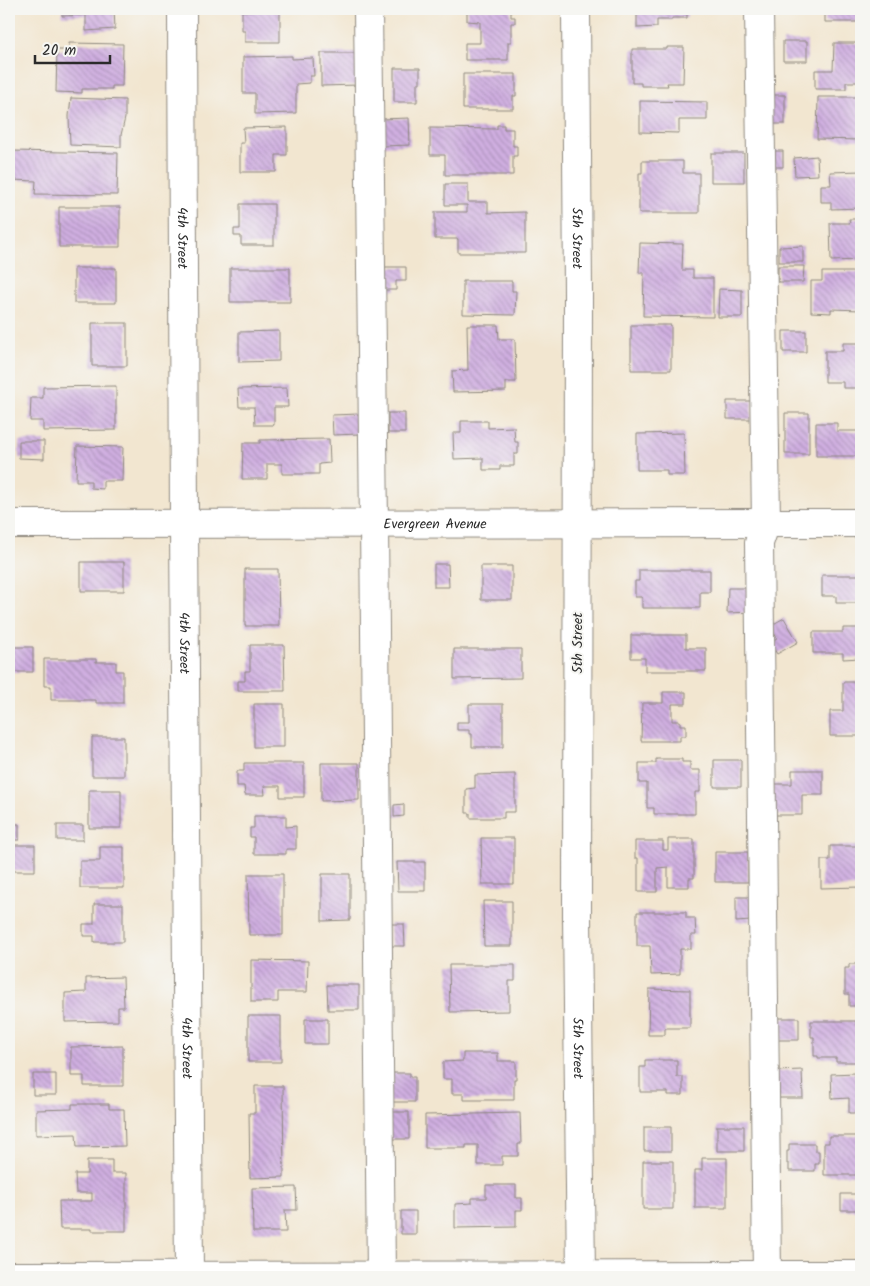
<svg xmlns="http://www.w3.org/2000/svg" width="870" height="1286" viewBox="0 0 870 1286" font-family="Kalam,sans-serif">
	<defs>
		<pattern id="building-back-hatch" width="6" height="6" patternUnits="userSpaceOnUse" patternTransform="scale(1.25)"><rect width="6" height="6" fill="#d0afe1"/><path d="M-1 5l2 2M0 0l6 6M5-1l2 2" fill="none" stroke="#a98fb7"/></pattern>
	</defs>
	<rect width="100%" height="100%" fill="#f6f6f2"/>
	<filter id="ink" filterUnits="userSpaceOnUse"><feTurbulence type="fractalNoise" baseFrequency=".02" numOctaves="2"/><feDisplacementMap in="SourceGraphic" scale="10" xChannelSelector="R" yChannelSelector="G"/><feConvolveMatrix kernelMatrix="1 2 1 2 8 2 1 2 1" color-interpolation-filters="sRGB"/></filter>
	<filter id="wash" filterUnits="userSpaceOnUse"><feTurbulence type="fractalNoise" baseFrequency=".0096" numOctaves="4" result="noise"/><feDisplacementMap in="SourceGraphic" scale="20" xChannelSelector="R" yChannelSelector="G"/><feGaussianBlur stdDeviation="1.12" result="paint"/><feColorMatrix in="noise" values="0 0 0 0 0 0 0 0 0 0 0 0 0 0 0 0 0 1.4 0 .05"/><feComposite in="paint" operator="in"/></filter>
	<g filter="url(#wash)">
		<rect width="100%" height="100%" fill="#f2e6d0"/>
		<g id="blocks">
			<path fill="url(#building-back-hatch)" d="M62,9h52l1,20 -29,2v-16l-24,1z
				M250,9h30v33h-35v-11h-3v-20h8z
				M315,9h27v4h-27z
				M385,9h12v3l-12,1z
				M467,9h44v8h4v6h-4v19h-3v18h-43v-17h15v-21l-13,-1z
				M637,9h50v9h-15v2h-15v7l-20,1z
				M825,9h36v13h-36z
				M783,41h24v20h-24z
				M69,43l54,1 -1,42h-10v3h-30v4l-26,-1 1,-42h12z
				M834,43h27v39h-15v7h-31v-19h18z
				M667,47h17l-1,36h-16l1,3h-27v-3h-9v-34h35z
				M321,53h38v32l-38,1z
				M292,56v3l21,-1 1,18h-4v7l-14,1v29l-41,1v-21h-12v-36z
				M394,68h26v15h-3v19h-23z
				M463,74h53v22h-3v13h-50z
				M768,95h17v29h-16z
				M818,97h43v43l-44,-1z
				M71,98l54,2v18l-4,17v12l-51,-2 -1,-29z
				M640,101l67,1v18h-28v13l-39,-1z
				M409,118l1,27 -27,1 -1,-27z
				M497,125h7v4h9v17h4v10h-4v19h-68v-20h-15v-27l67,1z
				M287,127v28h-11v17h-36v-29h4l-1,-15z
				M11,151l107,2 -1,42 -82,-1 1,-13 -25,-1z
				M771,151h12v16h-12z
				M711,153h33v29h-33z
				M817,156l1,19 -23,1 -1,-18z
				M642,161h41v12h16v40h-60v-40h3z
				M861,171v37l-30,1v-7h-10v-17h10l-1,-13z
				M445,184h23v18h20v11l37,-1v41h-67v-14h-23v-27h32v-7h-22z
				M240,204h34v41h-33v-9h-7v-7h6z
				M59,207h61v40h-61z
				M849,219h12v41l-30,1 -1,-38h20z
				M640,243l43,1 -1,26h11v8h20v39l-70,-1 1,-43h-5z
				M803,246v16h-24v-15z
				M778,266h26l-1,16h-25z
				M383,267h23v14h-10v9h-13z
				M74,268h42v35h-42z
				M230,268h60v34h-60z
				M822,272h39v38l-30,-1v4l-20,-1v-31h11z
				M463,281h49v10h4l-1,24 -52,-1z
				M719,289l23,1v27h-24z
				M92,323h35v43h-35z
				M467,325h31l1,14h16l1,43h-10v9l-53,1 -1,-21 16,-1z
				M631,325h40v45h-40z
				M279,331v30l-40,1v-30z
				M783,331h23v21h-23z
				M843,343h18v45h-18v-6h-18v-31h18z
				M116,386v44l-73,1v-10h-13l1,-23h12v-11z
				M287,388l1,19h-14v18h-19l-1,-18h-15l-1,-18z
				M727,401h25l-1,18h-24z
				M388,413h17v20h-17z
				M785,413h24v41h-24z
				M359,414v20l-26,1 -1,-20z
				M461,421h27v7l26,-1 1,15h3v12h-4v12h-14v4h-17v-12l-29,1 -1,-26h8z
				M816,423h21v8h24v25h-45z
				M684,433l1,42h-18v-5h-30v-36z
				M329,439l1,24 -11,1v10h-37v-10h-15v15h-25l1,-36h17v-3z
				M19,441h25v18l-25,-1z
				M77,446l46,1 -1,34h-19v8l-12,-1v-7h-15z
				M81,562h43v29h-43z
				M434,564h14l1,23h-15z
				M481,566h31v34h-31z
				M245,569h33l1,57h-34z
				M639,570h71v22h-10v16h-58v-11h-7v-16h4z
				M822,575h39v28h-25v-7h-14z
				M728,588h26v24l-27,1z
				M784,618l14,24 -21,12 -7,-12 7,-4 -7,-12z
				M843,628h18v30l-18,1v-6h-30v-21h30z
				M631,635h55v13h20v23h-61v-13h-14z
				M250,645h34l1,46h-47v-10h7v-10h5z
				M11,647h22v25h-22z
				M454,649h67v29l-67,1z
				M44,659h52v3h20v9h7v32h-27v-3h-45v-14h-7z
				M843,682h18v54h-31v-25h13z
				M663,692h23v12h-14v17h8v4h6v11h-6v5h-39l1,-38h21z
				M254,704h30v43h-30z
				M469,704h34v43h-31v-13h-3v-4h-12v-8h12z
				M92,737h32v39h-32z
				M656,759h26v3h8v8h10v22h-5v22h-41v-6h-7v-25h-8v-20h17z
				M714,760h27v27h-27z
				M244,763h60v34h-24v-11h-16l1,9h-20l-1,-9h-7v-15h7z
				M321,763h38v37l-38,1z
				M792,770h31v25h-21v20h-29v-31h19z
				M515,774v38h-11v6h-34v-5h-4v-24l9,-1v-13z
				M89,790h32v38h-32z
				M404,804v12l-10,1v-12z
				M254,816h32v11l10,-1v23h-10v5h-32v-17h-4v-9h4z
				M14,824h5v16h-5z
				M57,825h26v15h-26z
				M481,838h33v46h-32z
				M668,839h26v39h-5v9h-21v-20l-11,1v24h-19v-34h-3v-17h28v9h5z
				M12,845h23v26h-23z
				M830,846h31v41l-40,1v-28h9z
				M100,847h24v41h-44v-27h20z
				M715,852h33v30h-33z
				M397,862h28v29h-27z
				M248,874h35v61h-34z
				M322,874h28v46l-28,1z
				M736,897h15v24l-15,1z
				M483,901h29v45h-28z
				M94,904h29v38h-29v-6h-11v-12h11z
				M637,912h49v6h9l1,17h-5v14h-11v25l-29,1 -1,-29h-13z
				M390,924h14l1,22h-14z
				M251,960l57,1 -1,31h-29v10h-27z
				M849,964h12v42h-12v-12h-4v-26h4z
				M449,965h66v16h-6v30l-59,1z
				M123,977l1,30h-6v14l-53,1v-29l21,-1v-14z
				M327,985h32v25h-31z
				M649,989l41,1v38h-25v7h-17z
				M248,1016h33v46h-33z
				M774,1018h25v22h-25z
				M305,1019h23v25h-23z
				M811,1021h45v3h5v38h-25v-4h-18v-2h-4v-19h-3z
				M123,1046v40h-39v-10h-13v-29z
				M463,1053h35v8h18v18h-2v21h-50v-6h-12v-15h-9v-17l20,-1z
				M645,1060h32v17h6v18h-15v-3h-28v-25h5z
				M802,1070l1,28h-26l-1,-27z
				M389,1073h21v4h5v25h-26z
				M855,1073v4h6v36h-12v-15l-17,1 -1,-25z
				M33,1074h23v21h-23z
				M255,1086h28l1,91 -34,1 -1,-65h6z
				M72,1104h37v5h15l1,37 -48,1 -1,-13 -40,1v-25l36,-1z
				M389,1112h20v27h-19z
				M520,1113l1,31h-3v12h-16v9h-24v-20h-12v3h-41v-33z
				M717,1126h27v25h-27z
				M644,1127h27v24h-27z
				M829,1136h32v39h-37v-32h5z
				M789,1144h26v7h4v13h-4v7h-26v-7h-2v-13h2z
				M702,1158h25v50h-32v-38h7z
				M87,1160h25v13h14v58h-34v-2h-32l-1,-28h33v-8h-16l-1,-19h12z
				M643,1161h30v48h-30z
				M486,1185h30v13h6v12h-6v17l-61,1v-24l17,-1v-5h14z
				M296,1187l1,23h-12l1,22h-33l-1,-44z
				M841,1194h20v16h-20z
				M401,1211h15v23h-15z"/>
		</g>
	</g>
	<g filter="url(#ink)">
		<use href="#blocks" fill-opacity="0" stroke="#8e887e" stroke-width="1"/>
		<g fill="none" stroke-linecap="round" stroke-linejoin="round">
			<g stroke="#8e887e" stroke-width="30">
				<g id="minor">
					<path id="s1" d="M182,9l2,515 5,753"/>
					<path d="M368,9l6,515 7,753"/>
					<path id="s2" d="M576,9l2,285 -1,622 4,361"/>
					<path d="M759,9l7,514 -7,20 8,734"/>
					<path id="s3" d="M9,524l852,-1"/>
					<path d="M9,1276l852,-1"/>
				</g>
			</g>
			<use href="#minor" stroke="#fff" stroke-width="28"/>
		</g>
	</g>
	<g text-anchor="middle" stroke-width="4" stroke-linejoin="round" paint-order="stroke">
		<g font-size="14" fill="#2b2b2b" stroke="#f6f6f2">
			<text dy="5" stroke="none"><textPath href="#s1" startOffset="229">4th Street</textPath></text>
			<text dy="5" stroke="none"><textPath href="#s2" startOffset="229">5th Street</textPath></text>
			<text dy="5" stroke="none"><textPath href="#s3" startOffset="426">Evergreen Avenue</textPath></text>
			<text dy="5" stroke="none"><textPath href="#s1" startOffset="634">4th Street</textPath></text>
			<text transform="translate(577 643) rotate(-90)" y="5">5th Street</text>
			<text dy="5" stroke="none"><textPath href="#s1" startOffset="1039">4th Street</textPath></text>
			<text dy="5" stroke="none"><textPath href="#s2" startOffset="1039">5th Street</textPath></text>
		</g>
	</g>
	<rect width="870" height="1286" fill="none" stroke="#f6f6f2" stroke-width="30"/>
	<path d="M35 55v8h75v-8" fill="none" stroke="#2b2b2b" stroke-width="2.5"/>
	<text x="42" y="55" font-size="15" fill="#2b2b2b" stroke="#f6f6f2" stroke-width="4" paint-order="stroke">20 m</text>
</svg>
